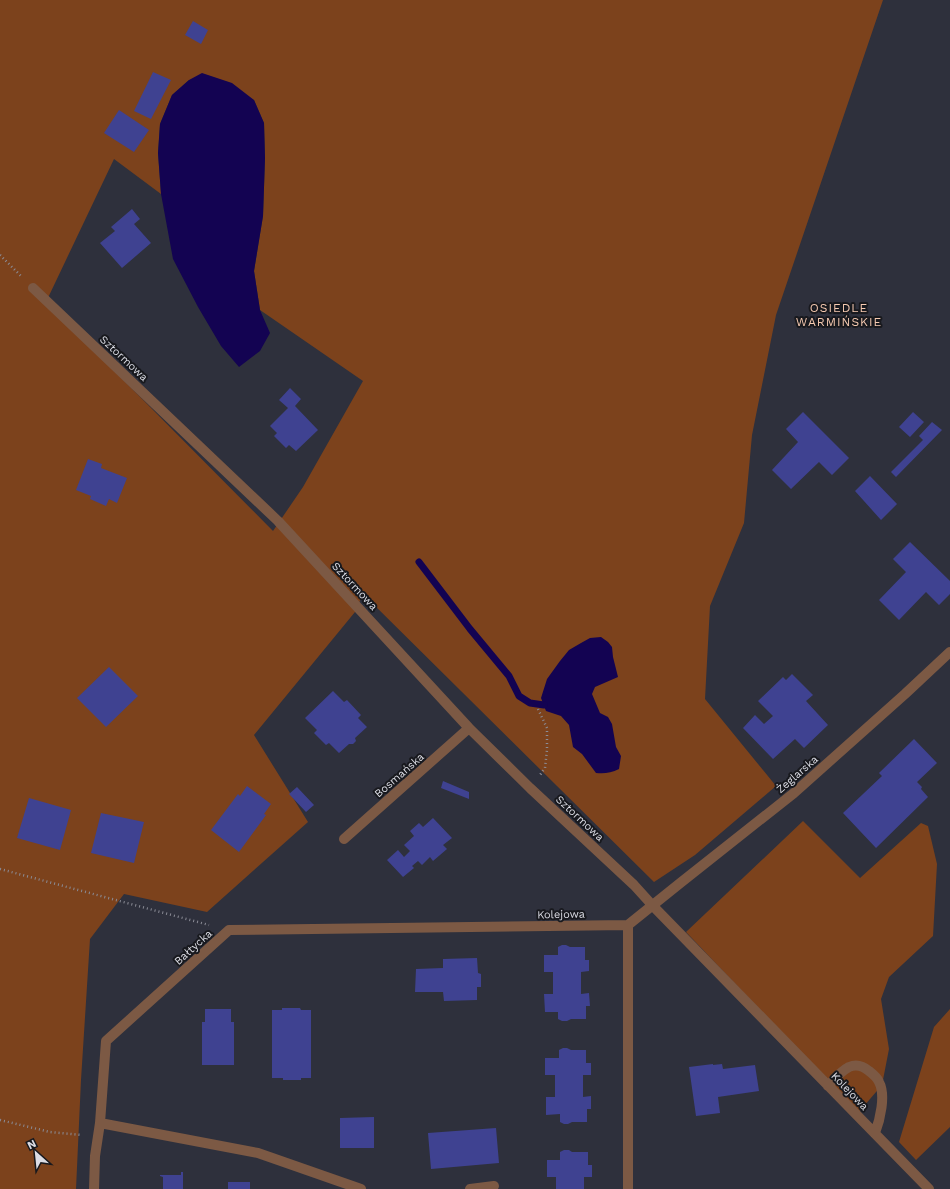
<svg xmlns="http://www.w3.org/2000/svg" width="950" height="1189" viewBox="0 0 950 1189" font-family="'Work Sans',sans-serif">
	<rect width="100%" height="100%" fill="#2e303c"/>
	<path fill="#7c421c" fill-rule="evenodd" d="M0,0h883l-107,315 -24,120 -8,88 -34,83 -5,93 71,87 -81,69 -41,27 -291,-288 -8,18 -101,123 54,87 -101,90 -83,-18 -34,45 -9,141 -5,109h-76zM189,80l65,20 10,23 1,35 -2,58 -9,55 6,39 103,71 -60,106 -30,44 -227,-229 68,-143 47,35 -3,-41 2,-29 12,-29z
		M803,821l57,57 61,-55 7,3 9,38 -4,72 -44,41 -8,22 8,50 -7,36 -24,28 -172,-181z
		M950,1009v118l-34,33 -17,-18 35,-115z"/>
	<path fill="#130352" d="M202,73l30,10 22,17 10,23 1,35 -2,58 -9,55 6,39 10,23 -10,18 -21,16 -18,-21 -23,-39 -25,-48 -12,-65 -3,-41 2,-29 12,-29 17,-15z
		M601,637l7,5 4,5 1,10 5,20 -23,10 -3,7 8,19 8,4 4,7 4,23 5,9 -2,13c-8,4 -15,5 -23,4l-14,-19 -9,-7 -4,-22 -8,-9 -15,-5 -5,-13 6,-19 13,-18 9,-11 12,-7 9,-5z"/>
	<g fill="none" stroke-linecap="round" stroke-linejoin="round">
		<path stroke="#130352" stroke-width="7" d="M419,562l51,67 39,47 10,20 11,7 14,2"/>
	</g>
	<path fill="#3f4291" d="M193,21l15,9 -7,14 -16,-9z
		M153,72l18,8 -20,39 -17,-8z
		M119,110l30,20 -15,22 -30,-19z
		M132,209l8,10 -6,5 17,19 -29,25 -22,-25 15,-12 -4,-4z
		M290,388l11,11 -6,7 23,24 -22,21 -7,-6 -3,3 -12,-12 3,-3 -7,-7 18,-18 -9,-8z
		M803,412l46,46 -17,17 -13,-13 -28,27 -19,-19 26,-28 -12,-13z
		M913,412l11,10 -14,15 -11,-10z
		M932,422l10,8 -46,47 -5,-5 32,-32 -4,-4z
		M88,459l14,5 -1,4 26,10 -10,25 -8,-4 -3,7 -16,-7 1,-3 -15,-6z
		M870,476l27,28 -16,16 -26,-29z
		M910,542l40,39v13l-11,11 -13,-13 -27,28 -20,-20 27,-28 -13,-13z
		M109,667l29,29 -32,31 -29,-29z
		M792,674l21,21 -7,6 22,24 -24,23 -9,-9 -22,20 -30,-31 12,-13 9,9 9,-8 -15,-15 25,-24 3,3z
		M333,691l11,11 3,-2 14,15 -3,3 9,9 -12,11 1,3 -3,3h-4l-10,9 -10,-10 -3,2 -12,-12 3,-3 -12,-12z
		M914,739l23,24 -20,19 5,5 -1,2 7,8 -52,51 -33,-35 39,-37 -3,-3z
		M443,781l26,11v7l-28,-11z
		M247,786l24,18 -7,10 2,1 -27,37 -28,-22 27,-36 2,2z
		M297,787l17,18 -8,7 -17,-18z
		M29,798l42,12 -11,40 -43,-12z
		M101,813l43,9 -10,41 -43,-10z
		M433,818l19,20 -9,7 4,4 -14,12 -3,-4 -8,8 -4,-4 -6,5 2,2 -11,9 -16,-17 11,-10 6,7 6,-6 -6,-6 10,-9 -4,-5 9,-8 4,4z
		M562,945h4l4,2h15v13h4v11l-8,1v22l8,-1 1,13h-4v13h-15l-4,2h-5l-4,-2v-7h-13l-1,-18h9v-22h-9v-17h14v-8z
		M477,958l1,15 3,1v13h-4v13l-33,1 -1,-9h-28l1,-23 27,-1v-9z
		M282,1008h18l1,2h10v68h-10v2h-18v-2h-11v-68h10z
		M205,1009h26v13h3v43h-32v-43h3z
		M563,1048h4l4,2h15v13h5v12h-8v22l8,-1v13h-4v13h-15l-4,2h-4l-4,-2v-8l-14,1v-18h9v-22h-10v-17h14v-8z
		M713,1064v1l9,-1 1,5 32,-4 4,26 -41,6 2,16 -24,3 -7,-49z
		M374,1117v31h-34v-30z
		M496,1128l3,35 -68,6 -3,-36z
		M564,1150h5l3,2h16v13h4v12h-8v12h-28v-12h-9v-17h13v-8z
		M181,1172h2v17h-20v-12l-3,-1v-1h21z
		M228,1182h22v7h-22z"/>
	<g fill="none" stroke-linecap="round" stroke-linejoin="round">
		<path stroke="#8b8c96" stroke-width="2.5" stroke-dasharray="1 3" stroke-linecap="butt" d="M0,255l22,22
			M538,709l9,19v22l-2,18 -5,7
			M0,869l209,56
			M0,1120l50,12 32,3"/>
		<path stroke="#7c5944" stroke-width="10" d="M33,288l245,233 191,207 61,60 104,97 19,21 276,283
			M344,839l125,-111
			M628,925l51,-41 115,-91 111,-99 45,-42
			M828,1086c6,-7 13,-15 21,-19 7,-3 14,-1 20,4 4,3 8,6 10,11 7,13 1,38 -4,51
			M100,1123l158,30 103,36
			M94,1189l1,-33 5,-33 6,-82 123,-111 399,-5
			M470,1189l24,-3
			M628,1189v-264"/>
	</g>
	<g text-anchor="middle" stroke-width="4" stroke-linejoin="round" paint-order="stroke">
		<g font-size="11" fill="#dcdde5" stroke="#18191e">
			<text transform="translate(124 358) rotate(43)" y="4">Sztormowa</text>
			<text transform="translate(355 586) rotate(47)" y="4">Sztormowa</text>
			<text transform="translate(797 774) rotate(-41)" y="4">Żeglarska</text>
			<text transform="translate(399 775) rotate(-41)" y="4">Bosmańska</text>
			<text transform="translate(580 818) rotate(43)" y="4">Sztormowa</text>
			<text transform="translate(561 914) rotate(-1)" y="4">Kolejowa</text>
			<text transform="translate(193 947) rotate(-42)" y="4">Bałtycka</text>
			<text transform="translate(850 1091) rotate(46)" y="4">Kolejowa</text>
		</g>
		<g font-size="12" letter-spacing="1" fill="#f6cab1" stroke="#18191e">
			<text x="839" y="312">OSIEDLE<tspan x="839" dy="14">WARMIŃSKIE</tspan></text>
		</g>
	</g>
	<g transform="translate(36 1153) rotate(333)" stroke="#18191e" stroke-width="3" paint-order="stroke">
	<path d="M0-3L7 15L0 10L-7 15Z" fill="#dcdde5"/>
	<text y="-6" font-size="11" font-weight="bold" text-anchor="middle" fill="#dcdde5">N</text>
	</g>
</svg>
